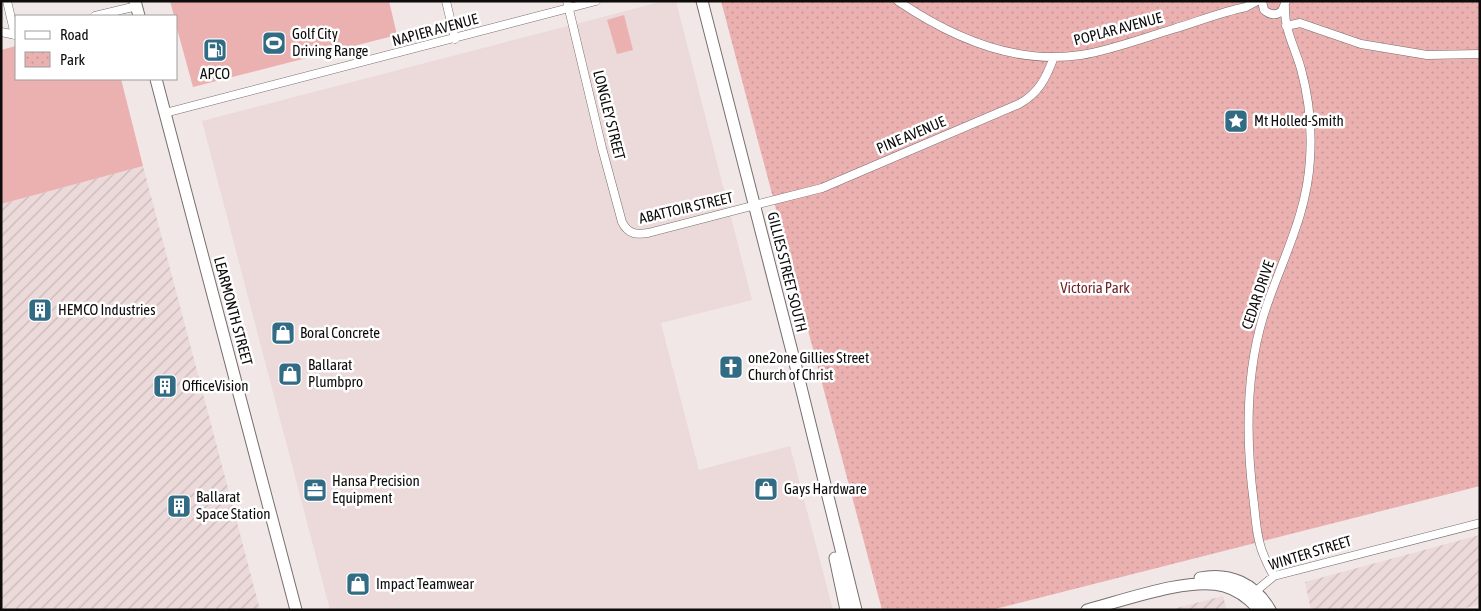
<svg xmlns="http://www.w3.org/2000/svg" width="1481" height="611" viewBox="0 0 1481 611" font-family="'Asap Condensed',sans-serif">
	<defs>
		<pattern id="industrial-furrows" width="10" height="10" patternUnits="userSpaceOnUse" patternTransform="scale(1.25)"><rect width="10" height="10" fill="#ecd9d9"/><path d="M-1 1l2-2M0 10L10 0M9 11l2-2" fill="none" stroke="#c9b9b9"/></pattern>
		<pattern id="park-dots" width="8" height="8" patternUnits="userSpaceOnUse" patternTransform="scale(1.25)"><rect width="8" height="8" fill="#ebb1b0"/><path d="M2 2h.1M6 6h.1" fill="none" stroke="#c89796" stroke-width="1.8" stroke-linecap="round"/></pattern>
	</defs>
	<rect width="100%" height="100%" fill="#f1e7e7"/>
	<path fill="#ecd9d9" d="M664,1h12l76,299 -91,23 38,147 91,-24 43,164h-503l-128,-489z"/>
	<path fill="url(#industrial-furrows)" d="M143,166l117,444h-259v-406z
		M1480,535v69l-21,6h-148l-6,-28z
		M1223,596l4,14h-58z"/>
	<path fill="#ebb1b0" d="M170,1h219l8,34 -204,52 -17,-62v-9h-2z
		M624,15l9,35 -16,4 -10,-34z
		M16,46v33h105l22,87 -142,38v-154z"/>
	<path fill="url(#park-dots)" d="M721,1h759v485l-489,124h-109z"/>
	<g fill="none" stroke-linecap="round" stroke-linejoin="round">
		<g stroke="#776f6e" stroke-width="9">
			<path id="street" d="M7,1l8,34
				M446,1l9,38
				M567,1l35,147 20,74c6,12 14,13 26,11l100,-26
				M898,1c53,36 118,64 183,54 31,-5 62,-17 92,-26 24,-7 48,-17 73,-22l11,-6
				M1262,1l2,9c6,5 12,6 18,1l4,-10
				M95,16l42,-10
				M1286,26l14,-3 61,21 66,11 53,-1
				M1,32l15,3
				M165,113l431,-112
				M755,205l67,-17 197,-84c20,-11 27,-26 35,-47
				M1274,576c-4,-6 -7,-13 -10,-20 -7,-16 -8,-34 -10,-52 -8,-61 -9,-127 9,-187 17,-54 44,-100 47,-158 2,-30 -1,-61 -9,-90 -6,-21 -17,-40 -16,-62
				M1256,591l18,-15 206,-53"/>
		</g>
		<g stroke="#776f6e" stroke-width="13">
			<path id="secondary" d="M135,1l4,15
				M702,1l96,374 58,235
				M156,79l140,531
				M835,558l11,52
				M1200,578c30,-6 55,6 70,32
				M1087,610c35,-9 103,-34 137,-24 14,4 25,12 35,24"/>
		</g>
		<use href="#street" stroke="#fff" stroke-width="8"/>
		<use href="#secondary" stroke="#fff" stroke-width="11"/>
	</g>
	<defs>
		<g id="stadium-square" transform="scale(1.25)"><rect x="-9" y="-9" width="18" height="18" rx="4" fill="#326b84" stroke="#fff"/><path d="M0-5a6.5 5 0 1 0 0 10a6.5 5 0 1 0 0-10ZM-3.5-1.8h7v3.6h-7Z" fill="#fff"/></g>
		<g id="fuel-square" transform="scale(1.25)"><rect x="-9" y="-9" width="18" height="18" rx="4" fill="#326b84" stroke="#fff"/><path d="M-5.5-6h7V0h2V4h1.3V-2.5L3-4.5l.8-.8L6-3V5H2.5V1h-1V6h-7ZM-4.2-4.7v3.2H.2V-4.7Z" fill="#fff"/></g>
		<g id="sight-square" transform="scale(1.25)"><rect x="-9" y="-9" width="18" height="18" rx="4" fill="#326b84" stroke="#fff"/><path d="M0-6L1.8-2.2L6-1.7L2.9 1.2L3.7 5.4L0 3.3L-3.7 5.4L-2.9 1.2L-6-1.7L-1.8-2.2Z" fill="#fff"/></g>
		<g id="building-square" transform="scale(1.25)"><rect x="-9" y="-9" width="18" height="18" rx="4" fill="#326b84" stroke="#fff"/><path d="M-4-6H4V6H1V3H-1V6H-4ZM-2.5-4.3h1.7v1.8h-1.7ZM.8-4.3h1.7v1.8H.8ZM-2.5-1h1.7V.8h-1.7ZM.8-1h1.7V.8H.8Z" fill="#fff"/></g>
		<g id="shop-square" transform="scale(1.25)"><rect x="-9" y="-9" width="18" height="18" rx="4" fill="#326b84" stroke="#fff"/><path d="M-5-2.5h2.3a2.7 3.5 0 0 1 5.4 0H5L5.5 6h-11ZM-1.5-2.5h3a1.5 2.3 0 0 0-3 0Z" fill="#fff"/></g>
		<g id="church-square" transform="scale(1.25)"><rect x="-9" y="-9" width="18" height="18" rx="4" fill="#326b84" stroke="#fff"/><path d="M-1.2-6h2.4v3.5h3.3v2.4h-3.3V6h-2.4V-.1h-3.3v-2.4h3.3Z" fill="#fff"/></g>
		<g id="office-square" transform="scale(1.25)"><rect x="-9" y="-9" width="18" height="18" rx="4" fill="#326b84" stroke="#fff"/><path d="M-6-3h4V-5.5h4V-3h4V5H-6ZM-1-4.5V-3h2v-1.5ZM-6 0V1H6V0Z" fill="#fff"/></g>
	</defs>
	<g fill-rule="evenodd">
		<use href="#stadium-square" x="274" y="43"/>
		<use href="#fuel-square" x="215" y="50"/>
		<use href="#sight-square" x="1236" y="121"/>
		<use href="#building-square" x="40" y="310"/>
		<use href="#shop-square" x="283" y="333"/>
		<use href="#church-square" x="731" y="367"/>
		<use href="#shop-square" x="290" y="374"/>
		<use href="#building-square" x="165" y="386"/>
		<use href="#shop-square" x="766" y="489"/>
		<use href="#office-square" x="315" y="490"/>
		<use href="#building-square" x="179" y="506"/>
		<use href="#shop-square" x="358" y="584"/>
	</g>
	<g text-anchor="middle" stroke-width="5" stroke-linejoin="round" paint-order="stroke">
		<g font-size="15" fill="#0e0b0b" stroke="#fff">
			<text transform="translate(1118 29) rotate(-15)" y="5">POPLAR AVENUE</text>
			<text transform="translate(435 30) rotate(-15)" y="5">NAPIER AVENUE</text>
			<text transform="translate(609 115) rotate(76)" y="5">LONGLEY STREET</text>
			<text transform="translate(911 135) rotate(-23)" y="5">PINE AVENUE</text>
			<text transform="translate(686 208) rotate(-13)" y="5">ABATTOIR STREET</text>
			<text transform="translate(787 272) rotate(76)" y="5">GILLIES STREET SOUTH</text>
			<text transform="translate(1258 295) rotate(-71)" y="5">CEDAR DRIVE</text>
			<text transform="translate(233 311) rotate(75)" y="5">LEARMONTH STREET</text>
			<text transform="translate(1310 553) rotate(-17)" y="5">WINTER STREET</text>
		</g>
		<g font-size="15" fill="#0e0b0b" stroke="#fff" text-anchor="start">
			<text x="292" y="39">Golf City<tspan x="292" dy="17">Driving Range</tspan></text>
			<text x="215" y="79" text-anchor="middle">APCO</text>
			<text x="1254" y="126">Mt Holled-Smith</text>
			<text x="58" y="315">HEMCO Industries</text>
			<text x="300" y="338">Boral Concrete</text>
			<text x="748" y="363">one2one Gillies Street<tspan x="748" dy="17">Church of Christ</tspan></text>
			<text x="308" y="370">Ballarat<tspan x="308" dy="17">Plumbpro</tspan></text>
			<text x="182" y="391">OfficeVision</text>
			<text x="332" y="486">Hansa Precision<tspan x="332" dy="17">Equipment</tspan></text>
			<text x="784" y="494">Gays Hardware</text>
			<text x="196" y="502">Ballarat<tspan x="196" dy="17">Space Station</tspan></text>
			<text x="376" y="589">Impact Teamwear</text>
		</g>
		<g font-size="15" fill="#71242a" stroke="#fff">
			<text x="1095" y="293">Victoria Park</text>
		</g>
	</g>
	<rect width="1481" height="611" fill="none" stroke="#0e0b0b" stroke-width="5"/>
	<rect x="15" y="15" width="162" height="65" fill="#ffffff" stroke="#9f9d9d"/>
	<rect x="25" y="31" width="25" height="8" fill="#ffffff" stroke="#9f9d9d"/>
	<text x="60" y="40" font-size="15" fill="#0e0b0b">Road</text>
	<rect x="25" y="52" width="25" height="15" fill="url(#park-dots)" stroke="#9f9d9d"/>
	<text x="60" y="65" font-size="15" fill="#0e0b0b">Park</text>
</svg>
